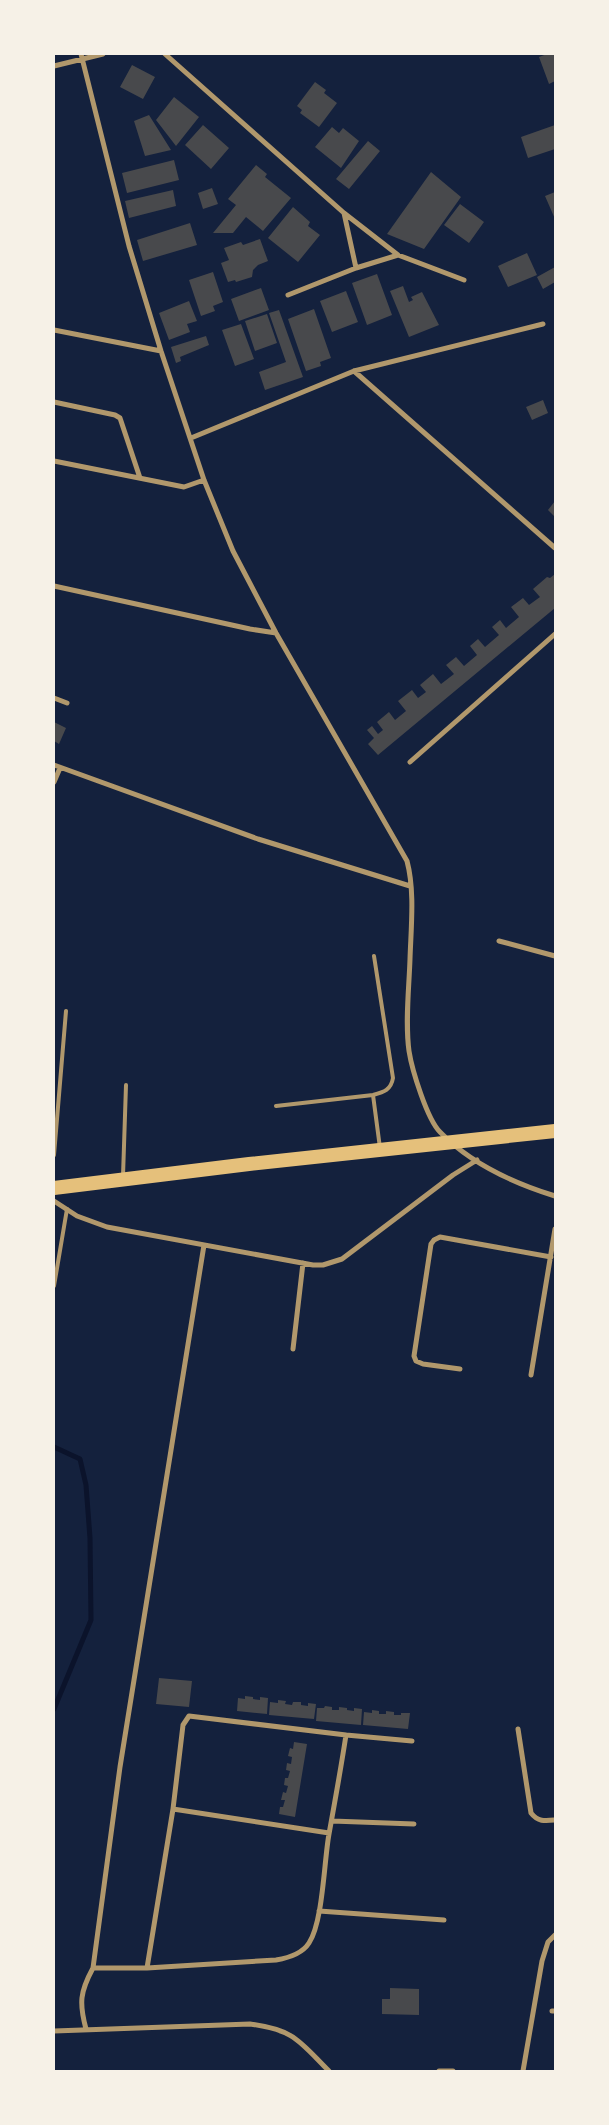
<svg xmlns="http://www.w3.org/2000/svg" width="609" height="2125" viewBox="0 0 609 2125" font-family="Lora,serif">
	<rect width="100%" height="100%" fill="#14213d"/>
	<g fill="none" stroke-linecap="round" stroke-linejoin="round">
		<path stroke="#0b132b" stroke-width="5" d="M54,1447l26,12 6,26 4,53 1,82 -37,89"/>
	</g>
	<path fill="#48494c" d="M547,54h8v27l-6,3 -10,-27z
		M132,65l23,12 -12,22 -23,-12z
		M315,82l11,8 -2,3 13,10 -18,24 -19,-14 2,-3 -5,-4z
		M174,97l25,20 -23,29 -20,-26z
		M149,115l22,35 -26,6 -11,-35z
		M203,125l26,23 -18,21 -26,-24z
		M555,125v24l-27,9 -7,-21z
		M332,127l7,6 4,-5 16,13 -18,27 -26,-21z
		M368,141l12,10 -31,38 -13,-10z
		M174,160l5,20 -52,13 -5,-20z
		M256,165l11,9 -2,3 26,21 -28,33 -17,-14 -13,16h-20l23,-28 -8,-6z
		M431,172l30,25 -37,52 -37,-15z
		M212,188l6,16 -15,5 -5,-16z
		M173,190l3,16 -47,12 -4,-17z
		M555,192v27l-10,-23z
		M460,204l24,18 -15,21 -25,-18z
		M293,207l17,15 -2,4 12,9 -22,27 -30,-24z
		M190,223l7,22 -54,16 -6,-21z
		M260,239l8,22 -10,4 -5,5 -1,7 -16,5 -1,-2 -7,2 -7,-19 8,-3 -5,-12 17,-6 2,3z
		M527,253l10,22 -29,12 -10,-21z
		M555,267v15l-12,7 -6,-12z
		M213,272l10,30 -10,4 2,5 -14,5 -12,-36z
		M377,274l15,41 -25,10 -15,-42z
		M403,286l6,16 4,-2 -2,-3 11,-5 17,33 -30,12 -19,-46z
		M261,288l8,22 -30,11 -8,-22z
		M346,291l12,31 -26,10 -12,-31z
		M189,301l8,20 -10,3 3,8 -21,8 -10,-27z
		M314,309l17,49 -11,4 1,4 -15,5 -18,-52z
		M279,310l24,67 -38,13 -6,-18 27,-10 -17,-49z
		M267,314l10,29 -22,8 -10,-30z
		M241,324l13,35 -19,7 -13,-36z
		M206,336l3,9 -29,12 1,4 -5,2 -5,-16z
		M543,400l5,13 -16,7 -6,-13z
		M555,501v16l-7,-7z
		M555,574v34l-177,147 -10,-11 6,-6 -7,-8 5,-4 6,8 5,-4 -6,-8 12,-10 6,8 11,-9 -8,-10 14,-11 6,8 8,-6 -6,-7 13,-11 8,10 13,-10 -8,-9 10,-8 8,9 13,-11 -7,-9 8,-7 7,8 14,-12 -7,-8 8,-7 6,8 13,-11 -8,-10 12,-9 6,7 11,-8 -7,-8 14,-12 3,1z
		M54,722l12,6 -7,16 -5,-3z
		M159,1678l33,3 -3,26 -33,-3z
		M245,1696l8,1v2l7,1v-3l8,1 -1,16 -30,-3 1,-13 7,1z
		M278,1700l8,1 -1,3 7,1 1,-3h8v3l7,1v-3l8,1 -2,15 -45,-4 1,-13 8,1z
		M325,1706l7,1v3h7v-3l8,1v2l7,1v-3l8,1 -1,16 -45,-4 1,-13h7z
		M372,1710l7,1v3h7v-3l8,1v3h7v-2h9l-2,16 -45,-4 1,-13 8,1z
		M294,1742l13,2 -12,73 -16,-3 1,-7h3l2,-7h-4l2,-8 3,1 2,-7 -4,-1 1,-7h3l2,-7 -4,-1 1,-7 4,1 1,-7 -4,-1 2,-8 3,1z
		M390,1988l29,1v26l-37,-1v-15h8z"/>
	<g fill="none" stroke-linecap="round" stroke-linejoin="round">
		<path stroke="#b1986c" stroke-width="4" d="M373,1095l7,53
			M276,1106l97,-11c11,-3 18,-5 20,-17l-19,-122
			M54,1155l12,-144
			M123,1176l3,-91
			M54,1286l13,-77"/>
		<path stroke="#b1986c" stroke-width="5" d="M81,54l48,192 32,105 43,129 29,71 43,82 131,228c8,30 4,66 3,98 -1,30 -5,63 -1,92 3,19 18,68 31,81 31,32 73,51 115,64
			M165,54l179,159 54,42 66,25
			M54,66l49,-12
			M344,213l12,55
			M288,295l68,-27 42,-13
			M54,330l107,21
			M354,371l201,177
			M54,402l61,13 5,3 20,60
			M191,438l163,-67 189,-47
			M54,461l130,26 20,-7
			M54,586l196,43 26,4
			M54,698l13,5
			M410,762l145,-128
			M54,765l204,74 152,47
			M54,782l6,-14
			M499,941l56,15
			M54,1201l23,15 30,11 206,38h10l19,-6 111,-84 24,-15
			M293,1349l10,-86
			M460,1369l-37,-5 -7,-3 -2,-5 17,-112 3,-4 6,-3 111,20
			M531,1375l24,-146
			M518,1729l13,84c7,9 14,8 24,7
			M173,1809l156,24
			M332,1821l82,3
			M319,1911l125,9
			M93,1968h54l129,-8c12,-2 26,-6 33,-17 14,-21 15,-82 20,-109 6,-33 12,-66 17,-99
			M147,1968l26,-159 10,-84 6,-9 157,19 66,6
			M552,2011h3
			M86,2029c-7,-26 -6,-37 7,-61l27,-201 84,-522
			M54,2031l196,-7c45,6 49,17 79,47
			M439,2071h14
			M523,2071l19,-110 6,-19 7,-7"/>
		<path stroke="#e5c07b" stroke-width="14" d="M54,1188l195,-24 306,-33"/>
	</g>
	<rect width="609" height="2125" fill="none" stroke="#f6f1e7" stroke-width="110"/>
</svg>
